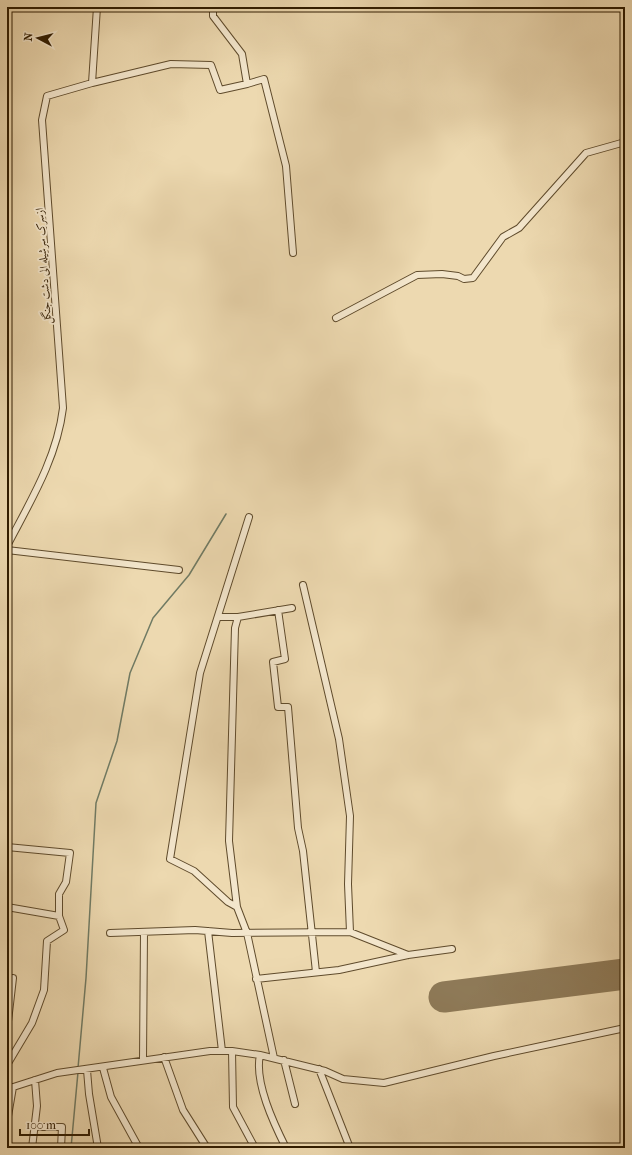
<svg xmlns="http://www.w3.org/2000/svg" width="632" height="1155" viewBox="0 0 632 1155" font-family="'IM FELL French Canon',Amiri,serif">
	<rect width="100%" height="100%" fill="#edd9b0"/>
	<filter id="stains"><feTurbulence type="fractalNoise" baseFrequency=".005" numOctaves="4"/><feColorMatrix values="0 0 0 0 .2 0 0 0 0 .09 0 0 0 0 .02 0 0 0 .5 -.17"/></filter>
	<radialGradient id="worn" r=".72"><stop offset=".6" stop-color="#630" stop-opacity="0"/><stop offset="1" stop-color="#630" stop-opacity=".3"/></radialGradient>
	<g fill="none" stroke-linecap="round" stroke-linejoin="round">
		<path stroke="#707b64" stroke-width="1.5" d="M78,1068l8,-90 10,-175 21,-62 13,-68 23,-55 36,-43 37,-61
			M71,1148l7,-76"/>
		<path stroke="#8e7a58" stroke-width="31" d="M444,997l181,-23"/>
		<g stroke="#5f4b2c" stroke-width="8">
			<path id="minor" d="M213,7v9l29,38 5,30 17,-5 22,87 7,87
				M92,83l79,-19 40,1 9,25 27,-6
				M336,318l81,-43 25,-1 16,2 6,3 9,-1 30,-41 16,-9 67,-75 39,-11
				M7,546c23,-44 50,-88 56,-138l-21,-288 5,-24 45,-13 5,-76
				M7,550l172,20
				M303,585l36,154 11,77 -2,68 2,48
				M278,610l7,49 -12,3 5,45h10l10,121 5,23 13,121
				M218,617h20l54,-9
				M238,617l-3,11 -6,213 8,66 10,26 27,125
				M7,847l63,6 -4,29 -7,12v22l5,14 -17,11 -3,49 -12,33 -25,42
				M7,907l52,9
				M237,907l-9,-5 -34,-31 -24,-12 30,-186 49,-156
				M208,931l14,120
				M110,933l85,-3 37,3 118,-1 58,23
				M256,979l83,-9 69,-15 44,-6
				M7,1030l6,-52
				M232,1051l1,56 22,41
				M260,1055c-6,27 14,69 26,93
				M164,1057l19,53 24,38
				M143,1060l1,-128
				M284,1060l11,44
				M103,1068l8,29 28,51
				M319,1069l31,79
				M87,1070l2,24 9,54
				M7,1089l50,-16 153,-22h22l28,4 65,16 18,8 41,4 110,-27 131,-28
				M7,1122l6,-35
				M34,1127h28l-1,21
				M32,1148l5,-42 -2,-26"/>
		</g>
		<use href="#minor" stroke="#f3e6cc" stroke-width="6"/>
	</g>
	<g text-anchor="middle" stroke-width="3.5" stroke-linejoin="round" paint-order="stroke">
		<g font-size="11" fill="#301c00" stroke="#f3e6cc">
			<text transform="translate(43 266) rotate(-94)" y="4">ازسرک سرشیله الی دشت جنگل</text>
		</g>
	</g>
	<rect width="632" height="1155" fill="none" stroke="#edd9b0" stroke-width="24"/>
	<rect x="8" y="8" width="616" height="1139" fill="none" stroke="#301c00" stroke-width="2"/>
	<rect x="12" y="12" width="608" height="1131" fill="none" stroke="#301c00"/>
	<g transform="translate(38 38) rotate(277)" stroke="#f3e6cc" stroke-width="3" paint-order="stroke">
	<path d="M0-3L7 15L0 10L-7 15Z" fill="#301c00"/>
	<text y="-6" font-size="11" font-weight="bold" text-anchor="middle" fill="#301c00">N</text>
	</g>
	<path d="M20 1129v6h69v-6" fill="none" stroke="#301c00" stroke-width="2"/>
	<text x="26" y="1129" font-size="12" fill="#301c00" stroke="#f3e6cc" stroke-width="3" paint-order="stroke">100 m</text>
	<rect width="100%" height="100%" filter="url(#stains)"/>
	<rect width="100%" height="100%" fill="url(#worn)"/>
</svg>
